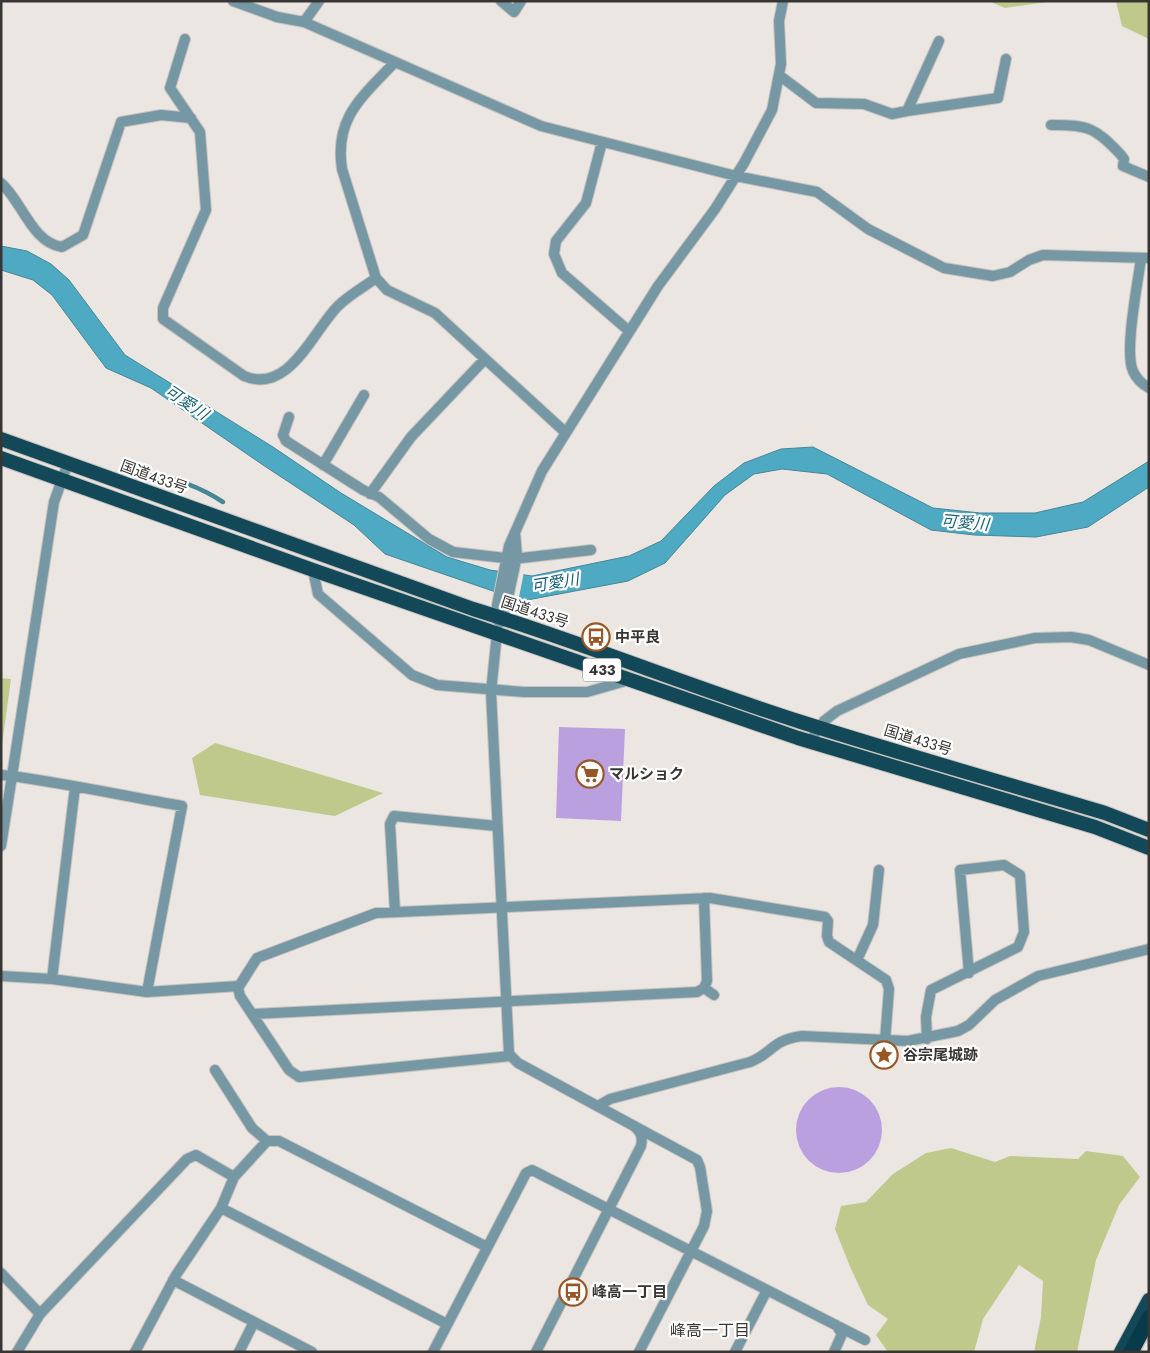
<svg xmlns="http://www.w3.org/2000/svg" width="1150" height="1353" viewBox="0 0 1150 1353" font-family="Jost,'Noto Sans JP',sans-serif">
	<rect width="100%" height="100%" fill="#ece6e2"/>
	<path fill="#bfc98b" d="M989,1h64l-48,7z
		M1116,1h33v38l-27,-13z
		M1,678l10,1 -10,73z
		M215,743l168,50 -48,23 -135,-21 -8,-37z
		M951,1148l44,14 15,-6 68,3 8,-8 37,5 17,21 -21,28 -23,55 -19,92h-43l7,-35 2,-36 -24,-16 -36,54 -9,33h-86l-12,-17 12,-16 -20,-14 -17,-36 -16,-40 6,-23 25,-4 27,-28 33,-21z"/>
	<path fill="#4ea9c2" stroke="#478697" d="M1,246l26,5 24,13 18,16 56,75 148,92 68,46 106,64 43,13 42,6 97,-20 32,-15 53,-55 30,-23 37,-14 32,-2 120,61 47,5h55l48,-11 66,-41v26l-61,40 -52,10 -62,-2 -43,-5 -104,-56 -45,-5 -28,5 -29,21 -60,68 -37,18 -106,20 -137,-47 -31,-29 -91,-60 -112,-77 -45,-20 -54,-73 -19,-15 -32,-10z"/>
	<path fill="#ece6e2" d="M509,570l15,2 -6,30 -15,-5z"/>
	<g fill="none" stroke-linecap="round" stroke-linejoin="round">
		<path stroke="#478697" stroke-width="4.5" d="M149,475c28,3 51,12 74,27"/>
	</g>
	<path fill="#bba0df" d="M559,727l66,2 -4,92 -65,-3z
		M796 1130a43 43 0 1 1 86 0a43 43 0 1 1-86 0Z"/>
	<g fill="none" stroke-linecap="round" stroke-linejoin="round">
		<g stroke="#c8c3bf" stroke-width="12">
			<path id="pedestrian" d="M524,692h63l42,-12
				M1,976l51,3
				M147,992l92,-6"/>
		</g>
		<g stroke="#c8c3bf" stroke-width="12">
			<path id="minor" d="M233,1l44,16 27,5 237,104 195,50 81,16 51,37 76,39 49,8 17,-4 19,-12 14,-5 106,3
				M501,1l13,11 7,-11
				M304,22l15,-21
				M185,39l-15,49 30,44 6,78 -43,98v11l81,57c45,19 69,-45 94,-70 11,-11 26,-19 38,-28
				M394,63c-32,34 -60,55 -52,106l34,109 11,12 48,23 130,119
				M779,75l37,28 48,1 28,10 15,-3 32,-70
				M907,111l91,-13 8,-39
				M1051,125c37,0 44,2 70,30l3,4 -1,7 26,11
				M602,142l-16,61 -30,38 -2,13 8,19 67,58
				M1,183c21,18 31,60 61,64l21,-12 38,-113 40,-7 30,3
				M289,417l-6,18 3,6 77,49 16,7 50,42 24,13 60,7 78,-9
				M323,465l41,-70
				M370,494l41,-57 74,-78
				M313,570l5,24 94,81 25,10 87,7
				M498,621l-1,-16 12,-59 33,-75 116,-185 57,-77 29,-46 28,-53 9,-46 -2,-43 4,-20
				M500,623l6,-16 11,-51 -2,-24
				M810,741l14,-20 13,-10 122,-57 76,-16 36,-1 18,3 60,25
				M1,846l11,-70c57,8 113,20 170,30l-35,186 -95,-13 23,-192
				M395,912l-5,-88 4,-8 103,10
				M857,960l16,-35 6,-55
				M704,988l10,7
				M252,1014l445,-22 7,-4 3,-7 -3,-83
				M927,1039l-1,-22 5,-27 87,-43 6,-15 -4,-57 -16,-10 -44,5 9,103
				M511,1056l-212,21 -10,-7 -49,-74 -2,-8 19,-30 119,-45 334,-15 115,19 3,4 -1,15 2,6 57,38 3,9 -4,52
				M215,1070l37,58 15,13
				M598,1106l12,-7 140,-37c22,-8 21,-22 52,-26l106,5 50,-10 11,-6 26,-25 43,-24 111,-27
				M634,1126l63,34 3,7 7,44 -3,15 -65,126
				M221,1208l226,116
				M1,1273l39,41
				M173,1280l139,72
				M17,1352l23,-38 147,-155 9,-4 38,22
				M135,1352l41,-77 45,-67 13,-31 33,-36h12l208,106
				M239,1352l15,-30
				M433,1352l93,-179 6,-3 333,170
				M735,1352l32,-62
				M834,1352l8,-18 -6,-9"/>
		</g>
		<g stroke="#c8c3bf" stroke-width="12">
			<path id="tertiary" d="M1141,258c-3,25 -17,93 -8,113 3,7 9,13 16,17
				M497,633l-6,59 18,362 9,9 116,63c7,6 9,11 7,20l-105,206
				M1,775l11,1 42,-274 14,-39"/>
		</g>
		<g stroke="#c8c3bf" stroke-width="16">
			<path id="trunk" d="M1,439l472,170c111,34 218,78 328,113 101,32 203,61 304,91l44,17
				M1,458l312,112 485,168 297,89 54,21
				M1121,1352l28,-52"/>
		</g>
		<g stroke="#c8c3bf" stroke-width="18">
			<path id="motorway" d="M1131,1352l18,-34"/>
		</g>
		<use href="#pedestrian" stroke="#7698a4" stroke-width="10"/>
		<use href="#minor" stroke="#7698a4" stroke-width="10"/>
		<use href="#tertiary" stroke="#7698a4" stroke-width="10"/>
		<use href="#trunk" stroke="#124857" stroke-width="14"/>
		<use href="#motorway" stroke="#073b49" stroke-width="15"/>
	</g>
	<defs>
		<g id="bus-ring" transform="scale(1.4375)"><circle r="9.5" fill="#fff" stroke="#995625" stroke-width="1.5"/><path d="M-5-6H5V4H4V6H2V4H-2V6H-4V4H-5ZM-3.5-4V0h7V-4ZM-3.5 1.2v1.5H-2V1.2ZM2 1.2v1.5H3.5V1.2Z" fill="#995625"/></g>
		<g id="supermarket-ring" transform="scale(1.4375)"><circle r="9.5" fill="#fff" stroke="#995625" stroke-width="1.5"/><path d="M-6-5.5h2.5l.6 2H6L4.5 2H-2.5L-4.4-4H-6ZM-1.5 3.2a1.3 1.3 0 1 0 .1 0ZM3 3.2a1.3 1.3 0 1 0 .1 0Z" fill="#995625"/></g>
		<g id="sight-ring" transform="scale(1.4375)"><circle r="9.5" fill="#fff" stroke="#995625" stroke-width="1.5"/><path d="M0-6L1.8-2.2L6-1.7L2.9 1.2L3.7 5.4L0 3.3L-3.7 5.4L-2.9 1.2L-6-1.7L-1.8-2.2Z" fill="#995625"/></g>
	</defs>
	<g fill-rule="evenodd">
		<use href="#bus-ring" x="596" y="637"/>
		<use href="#supermarket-ring" x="590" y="774"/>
		<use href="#sight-ring" x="884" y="1055"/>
		<use href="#bus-ring" x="573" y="1292"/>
	</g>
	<g text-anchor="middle" stroke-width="4.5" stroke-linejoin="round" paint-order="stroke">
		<rect fill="#fff" stroke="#747271" stroke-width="1" x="583" y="658.5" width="38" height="23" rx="4"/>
		<g font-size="14" font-weight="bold" fill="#383634">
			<text x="602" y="675">433</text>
		</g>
		<g font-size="15" fill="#383634" stroke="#fff">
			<text transform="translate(154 477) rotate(20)" y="5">国道433号</text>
			<text transform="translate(535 612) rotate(18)" y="5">国道433号</text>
			<text transform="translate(918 740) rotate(17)" y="5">国道433号</text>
		</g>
		<g font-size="15" font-weight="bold" fill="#383634" stroke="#fff" text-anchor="start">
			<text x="615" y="642">中平良</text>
			<text x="609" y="779">マルショク</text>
			<text x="903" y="1060">谷宗尾城跡</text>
			<text x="592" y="1297">峰高一丁目</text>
		</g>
		<g font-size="16" font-style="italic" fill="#176173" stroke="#fff">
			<text transform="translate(187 402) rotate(34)" y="6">可愛川</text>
			<text transform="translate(965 522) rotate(5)" y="6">可愛川</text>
			<text transform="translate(555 582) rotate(-9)" y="6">可愛川</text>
		</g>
		<g font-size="16" fill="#3c3734" stroke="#fff">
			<text x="710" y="1336">峰高一丁目</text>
		</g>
	</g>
	<rect width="1150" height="1353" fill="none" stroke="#383634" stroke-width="5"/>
</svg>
